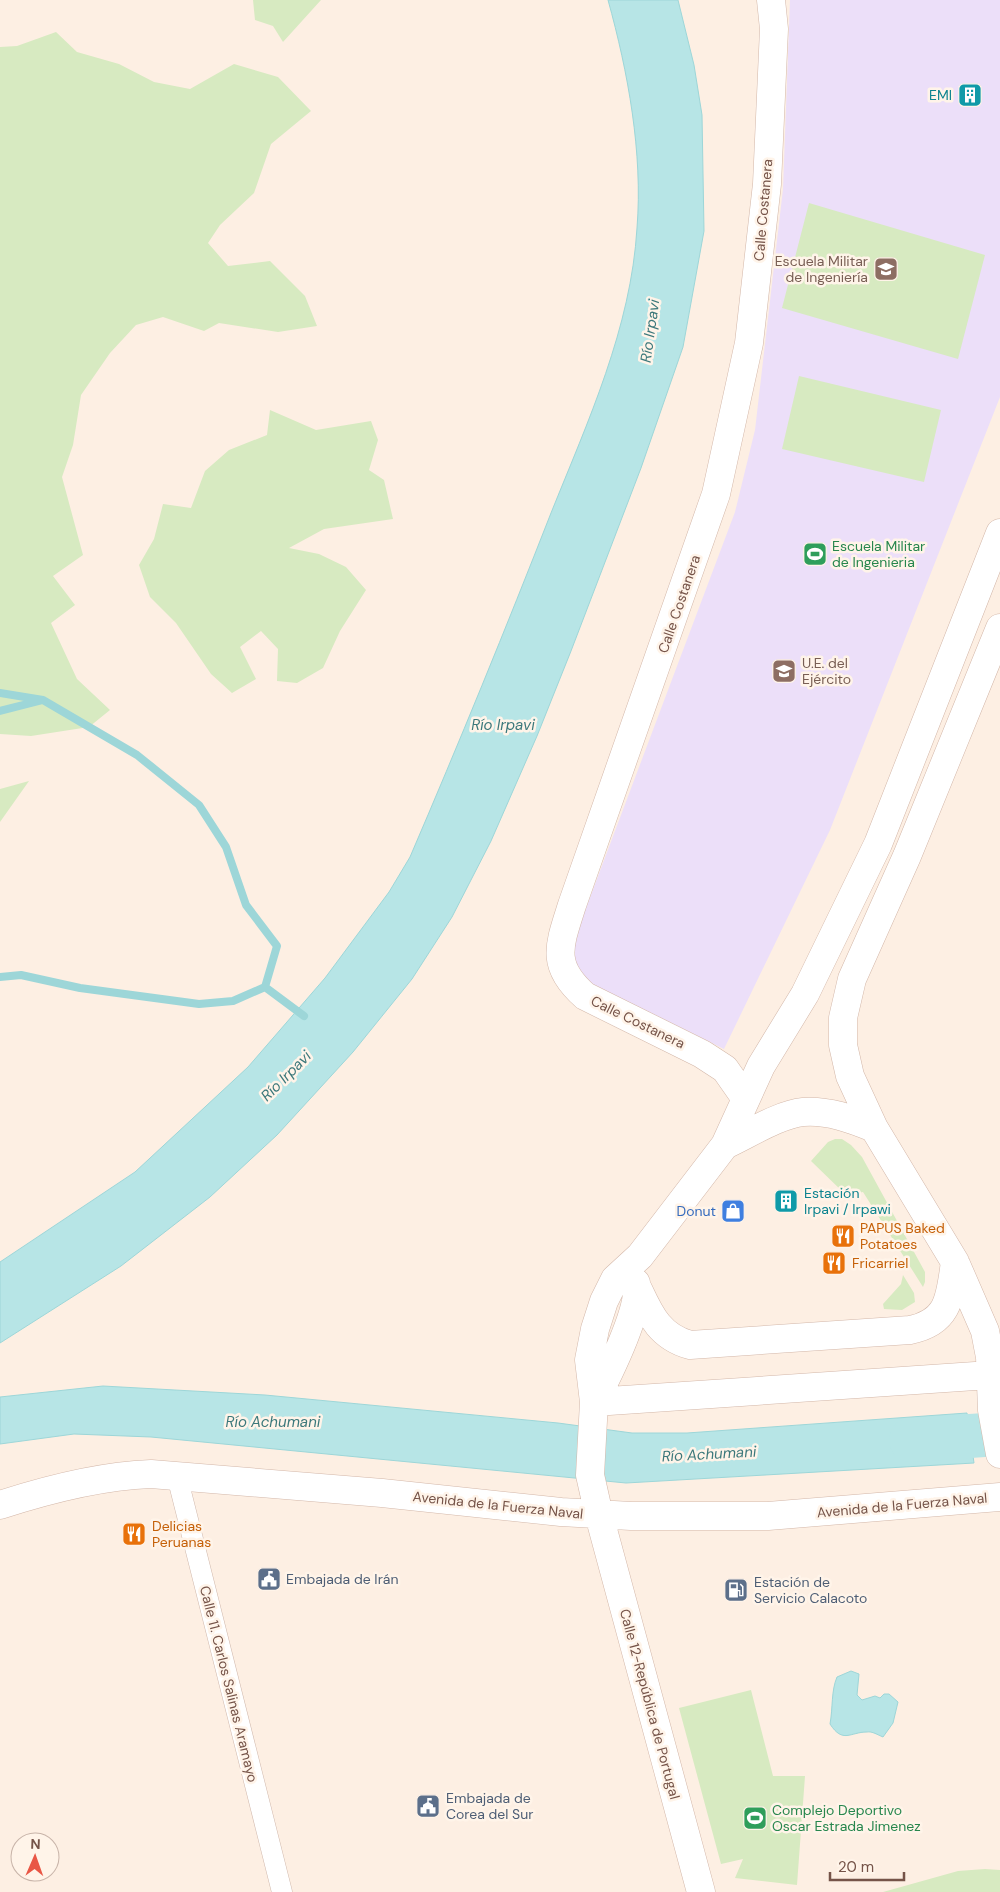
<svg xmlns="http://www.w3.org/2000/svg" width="1000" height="1892" viewBox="0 0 1000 1892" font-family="'DM Sans',sans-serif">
	<rect width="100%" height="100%" fill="#fdefe3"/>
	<path fill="#ecdff9" d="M790,0h210v397l-170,433 -106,219 -136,-67 -16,-23 8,-35 155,-412 20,-82 28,-241z"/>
	<path fill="#d7eac1" d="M253,0h68l-38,42 -10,-16 -18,-6z
		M56,32l21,20 42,12 35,18 36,7 44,-25 44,13 33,34 -40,33 -17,49 -34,32 -12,18 20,23 42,-5 35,35 12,30 -39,6 -59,-9 -15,8 -41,-14 -27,8 -26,28 -29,42 -8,50 -11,32 21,78 -30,21 22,29 -24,18 26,56 33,31 -21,17 -58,9 -31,-2v-687l17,-1z
		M809,203l176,52 -27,104 -176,-51z
		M799,376l142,34 -17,72 -142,-33z
		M270,410l46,20 55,-9 7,19 -9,30 15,10 9,39 -69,10 -35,19 30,6 27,13 20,23 -26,41 -17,37 -26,15 -20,-2 1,-32 -17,-18 -21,16 16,32 -24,14 -21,-19 -35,-51 -26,-26 -11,-32 15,-26 9,-35 28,4 14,-37 24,-21 38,-15z
		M29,781l-29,41v-33z
		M835,1139h7l9,6 11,12 63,115v10l-2,5 -60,-95 -17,3 -35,-34 17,-19z
		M903,1275l11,18 1,9 -13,8 -18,-1 -1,-5 18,-20z
		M751,1690l22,86h32l-8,109 -62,-7 8,-19 -22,5 -42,-156z
		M985,1869l15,1v22h-117l75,-21z"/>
	<path fill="#b7e5e6" stroke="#9dd6d8" d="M608,0h70l16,65 8,50 2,116 -21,116 -42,121 -70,183 -34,85 -46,105 -39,76 -40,62 -59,73 -76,83 -67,62 -89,69 -121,77v-81l135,-90 113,-105 77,-89 64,-86 21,-35c49,-114 96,-229 141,-344 37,-92 80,-185 86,-285 6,-75 -9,-156 -29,-228z
		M103,1386l162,9 293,28 74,10h55l280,-20 7,50 -348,20 -475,-46 -77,-3 -74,10v-47z
		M851,1671l8,3 -2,21 5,5 13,-4 5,2 4,-4h5l9,8 -5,21 -10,14c-5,-2 -11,-6 -16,-5 -17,0 -24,12 -37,-8 3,-16 1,-33 7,-47z"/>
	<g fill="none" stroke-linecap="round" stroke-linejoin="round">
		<path stroke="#9dd6d8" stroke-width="8" d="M0,693l43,7 94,55 62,50 27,42 20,58 31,41 -12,41 39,29
			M0,711l39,-10
			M0,977l21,-2 59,13 119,16 34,-3 32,-14"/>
		<path stroke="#b7e5e6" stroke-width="44" d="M911,1440l89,-6"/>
		<g stroke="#d0b8ac" stroke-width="21">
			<path id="street" d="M177,1476l105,416"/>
		</g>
		<g stroke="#d3b7a9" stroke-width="29">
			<path id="secondary" d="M1000,628l-93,228 -55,123 -9,39v27l7,31 24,52 81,134 30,69 5,26 2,53 8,44
				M746,1099l-21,-30 -23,-15 -117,-58c-35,-31 -26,-50 -13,-91l144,-411 33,-151 18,-159 7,-155 -3,-29
				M725,1145c22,-10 55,-31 78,-33 25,-2 49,7 71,16
				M639,1291c12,26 22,46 51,54l220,-15c40,-8 40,-34 45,-68
				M594,1402l396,-27
				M594,1402c12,-23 49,-95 42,-119
				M0,1505c49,-16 99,-29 151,-31l231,19 179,19 70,4h137l232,-19
				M701,1892l-102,-377 -9,-40 4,-73 -5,-42 6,-31 9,-28 11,-22 25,-23 85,-111 36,-79 44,-72 73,-150 122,-311"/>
		</g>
		<use href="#street" stroke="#fff" stroke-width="20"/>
		<use href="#secondary" stroke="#fff" stroke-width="28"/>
	</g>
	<defs>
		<g id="building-square" transform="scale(1.25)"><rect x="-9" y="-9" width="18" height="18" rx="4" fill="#0f9aa8" stroke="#fff4e9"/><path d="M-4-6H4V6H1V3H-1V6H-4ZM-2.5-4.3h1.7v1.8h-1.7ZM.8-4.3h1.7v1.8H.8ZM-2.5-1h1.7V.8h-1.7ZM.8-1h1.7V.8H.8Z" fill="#fff"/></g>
		<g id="university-square" transform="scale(1.25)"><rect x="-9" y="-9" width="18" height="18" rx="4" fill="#8d6e63" stroke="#fff4e9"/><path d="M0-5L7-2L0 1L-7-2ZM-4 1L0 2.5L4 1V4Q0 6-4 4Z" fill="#fff"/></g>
		<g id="stadium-square" transform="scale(1.25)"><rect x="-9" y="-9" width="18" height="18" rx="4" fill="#2e9e5b" stroke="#fff4e9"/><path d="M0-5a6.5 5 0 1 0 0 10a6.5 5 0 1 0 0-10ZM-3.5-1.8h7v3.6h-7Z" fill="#fff"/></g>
		<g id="school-square" transform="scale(1.25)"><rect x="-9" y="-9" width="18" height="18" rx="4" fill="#8d6e63" stroke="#fff4e9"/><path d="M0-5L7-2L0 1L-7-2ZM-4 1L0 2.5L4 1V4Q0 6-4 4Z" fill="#fff"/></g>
		<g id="shop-square" transform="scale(1.25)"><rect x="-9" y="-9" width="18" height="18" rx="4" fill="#3f7fe0" stroke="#fff4e9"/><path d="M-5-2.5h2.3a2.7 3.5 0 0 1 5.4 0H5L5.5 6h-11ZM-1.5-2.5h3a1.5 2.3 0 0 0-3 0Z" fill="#fff"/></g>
		<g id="restaurant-square" transform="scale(1.25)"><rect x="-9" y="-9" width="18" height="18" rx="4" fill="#e8710a" stroke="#fff4e9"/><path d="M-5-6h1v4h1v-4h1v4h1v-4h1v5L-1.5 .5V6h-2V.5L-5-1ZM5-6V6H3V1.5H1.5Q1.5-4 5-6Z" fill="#fff"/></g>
		<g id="civic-square" transform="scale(1.25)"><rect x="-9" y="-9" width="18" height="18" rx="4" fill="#5c6f8a" stroke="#fff4e9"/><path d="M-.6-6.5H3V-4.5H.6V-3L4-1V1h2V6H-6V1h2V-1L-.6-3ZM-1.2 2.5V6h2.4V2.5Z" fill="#fff"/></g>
		<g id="fuel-square" transform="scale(1.25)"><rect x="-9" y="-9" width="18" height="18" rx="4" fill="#5c6f8a" stroke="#fff4e9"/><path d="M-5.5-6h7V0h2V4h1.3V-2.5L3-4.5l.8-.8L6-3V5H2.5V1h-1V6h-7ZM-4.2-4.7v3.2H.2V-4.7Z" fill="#fff"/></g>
	</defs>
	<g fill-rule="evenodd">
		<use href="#building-square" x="970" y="95"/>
		<use href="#university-square" x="886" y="269"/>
		<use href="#stadium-square" x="815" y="554"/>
		<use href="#school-square" x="784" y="671"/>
		<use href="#building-square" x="786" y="1201"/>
		<use href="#shop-square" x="733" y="1211"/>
		<use href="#restaurant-square" x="843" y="1236"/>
		<use href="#restaurant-square" x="834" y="1263"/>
		<use href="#restaurant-square" x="134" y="1534"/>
		<use href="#civic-square" x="269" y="1579"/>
		<use href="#fuel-square" x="736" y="1590"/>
		<use href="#civic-square" x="428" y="1806"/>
		<use href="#stadium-square" x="755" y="1818"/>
	</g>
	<g text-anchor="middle" stroke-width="5" stroke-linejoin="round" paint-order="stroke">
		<g font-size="14" fill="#0d838f" stroke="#fff4e9" text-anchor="end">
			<text x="952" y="100">EMI</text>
			<text x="804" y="1198" text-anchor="start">Estación<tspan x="804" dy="16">Irpavi / Irpawi</tspan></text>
		</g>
		<g font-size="14" fill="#755348" stroke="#fff4e9">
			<text transform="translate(763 210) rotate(-85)" y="5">Calle Costanera</text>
			<text transform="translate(679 604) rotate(-71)" y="5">Calle Costanera</text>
			<text transform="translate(638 1022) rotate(26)" y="5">Calle Costanera</text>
			<text transform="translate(498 1505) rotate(6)" y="5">Avenida de la Fuerza Naval</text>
			<text transform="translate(902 1505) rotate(-5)" y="5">Avenida de la Fuerza Naval</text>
			<text transform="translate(229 1684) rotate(76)" y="5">Calle 11. Carlos Salinas Aramayo</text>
			<text transform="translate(650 1704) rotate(75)" y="5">Calle 12-República de Portugal</text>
		</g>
		<g font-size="14" fill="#785e54" stroke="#fff4e9" text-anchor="end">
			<text x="868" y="266">Escuela Militar<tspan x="868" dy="16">de Ingeniería</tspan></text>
			<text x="802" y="668" text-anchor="start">U.E. del<tspan x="802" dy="16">Ejército</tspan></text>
		</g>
		<g font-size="14" fill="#27864d" stroke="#fff4e9" text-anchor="start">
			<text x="832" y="551">Escuela Militar<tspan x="832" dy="16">de Ingenieria</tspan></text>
			<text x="772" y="1815">Complejo Deportivo<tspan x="772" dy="16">Oscar Estrada Jimenez</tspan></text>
		</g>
		<g font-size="14" fill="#366cbe" stroke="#fff4e9" text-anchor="end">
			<text x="716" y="1216">Donut</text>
		</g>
		<g font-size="14" fill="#c56008" stroke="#fff4e9" text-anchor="start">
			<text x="860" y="1233">PAPUS Baked<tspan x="860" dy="16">Potatoes</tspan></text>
			<text x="852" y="1268">Fricarriel</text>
			<text x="152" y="1531">Delicias<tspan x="152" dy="16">Peruanas</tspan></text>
		</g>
		<g font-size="14" fill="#4e5e75" stroke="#fff4e9" text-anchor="start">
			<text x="286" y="1584">Embajada de Irán</text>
			<text x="754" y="1587">Estación de<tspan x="754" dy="16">Servicio Calacoto</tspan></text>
			<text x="446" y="1803">Embajada de<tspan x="446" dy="16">Corea del Sur</tspan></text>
		</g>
		<g font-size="15" font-style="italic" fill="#3c787b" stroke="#fff4e9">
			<text transform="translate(650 331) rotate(-82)" y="5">Río Irpavi</text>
			<text x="503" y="730">Río Irpavi</text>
			<text transform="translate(286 1076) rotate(-45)" y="5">Río Irpavi</text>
			<text x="273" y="1427">Río Achumani</text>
			<text transform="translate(709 1454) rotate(-3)" y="5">Río Achumani</text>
		</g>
	</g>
	<g transform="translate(35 1857) rotate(2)"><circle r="24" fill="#fff4e9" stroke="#c8b4a9"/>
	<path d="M0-4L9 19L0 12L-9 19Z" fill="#e95645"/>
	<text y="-8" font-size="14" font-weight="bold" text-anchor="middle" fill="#755348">N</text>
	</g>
	<path d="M830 1872v8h74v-8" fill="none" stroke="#755348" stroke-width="2.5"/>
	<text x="838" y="1872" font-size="15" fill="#755348" stroke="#fff4e9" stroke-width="4" paint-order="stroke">20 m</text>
</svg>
